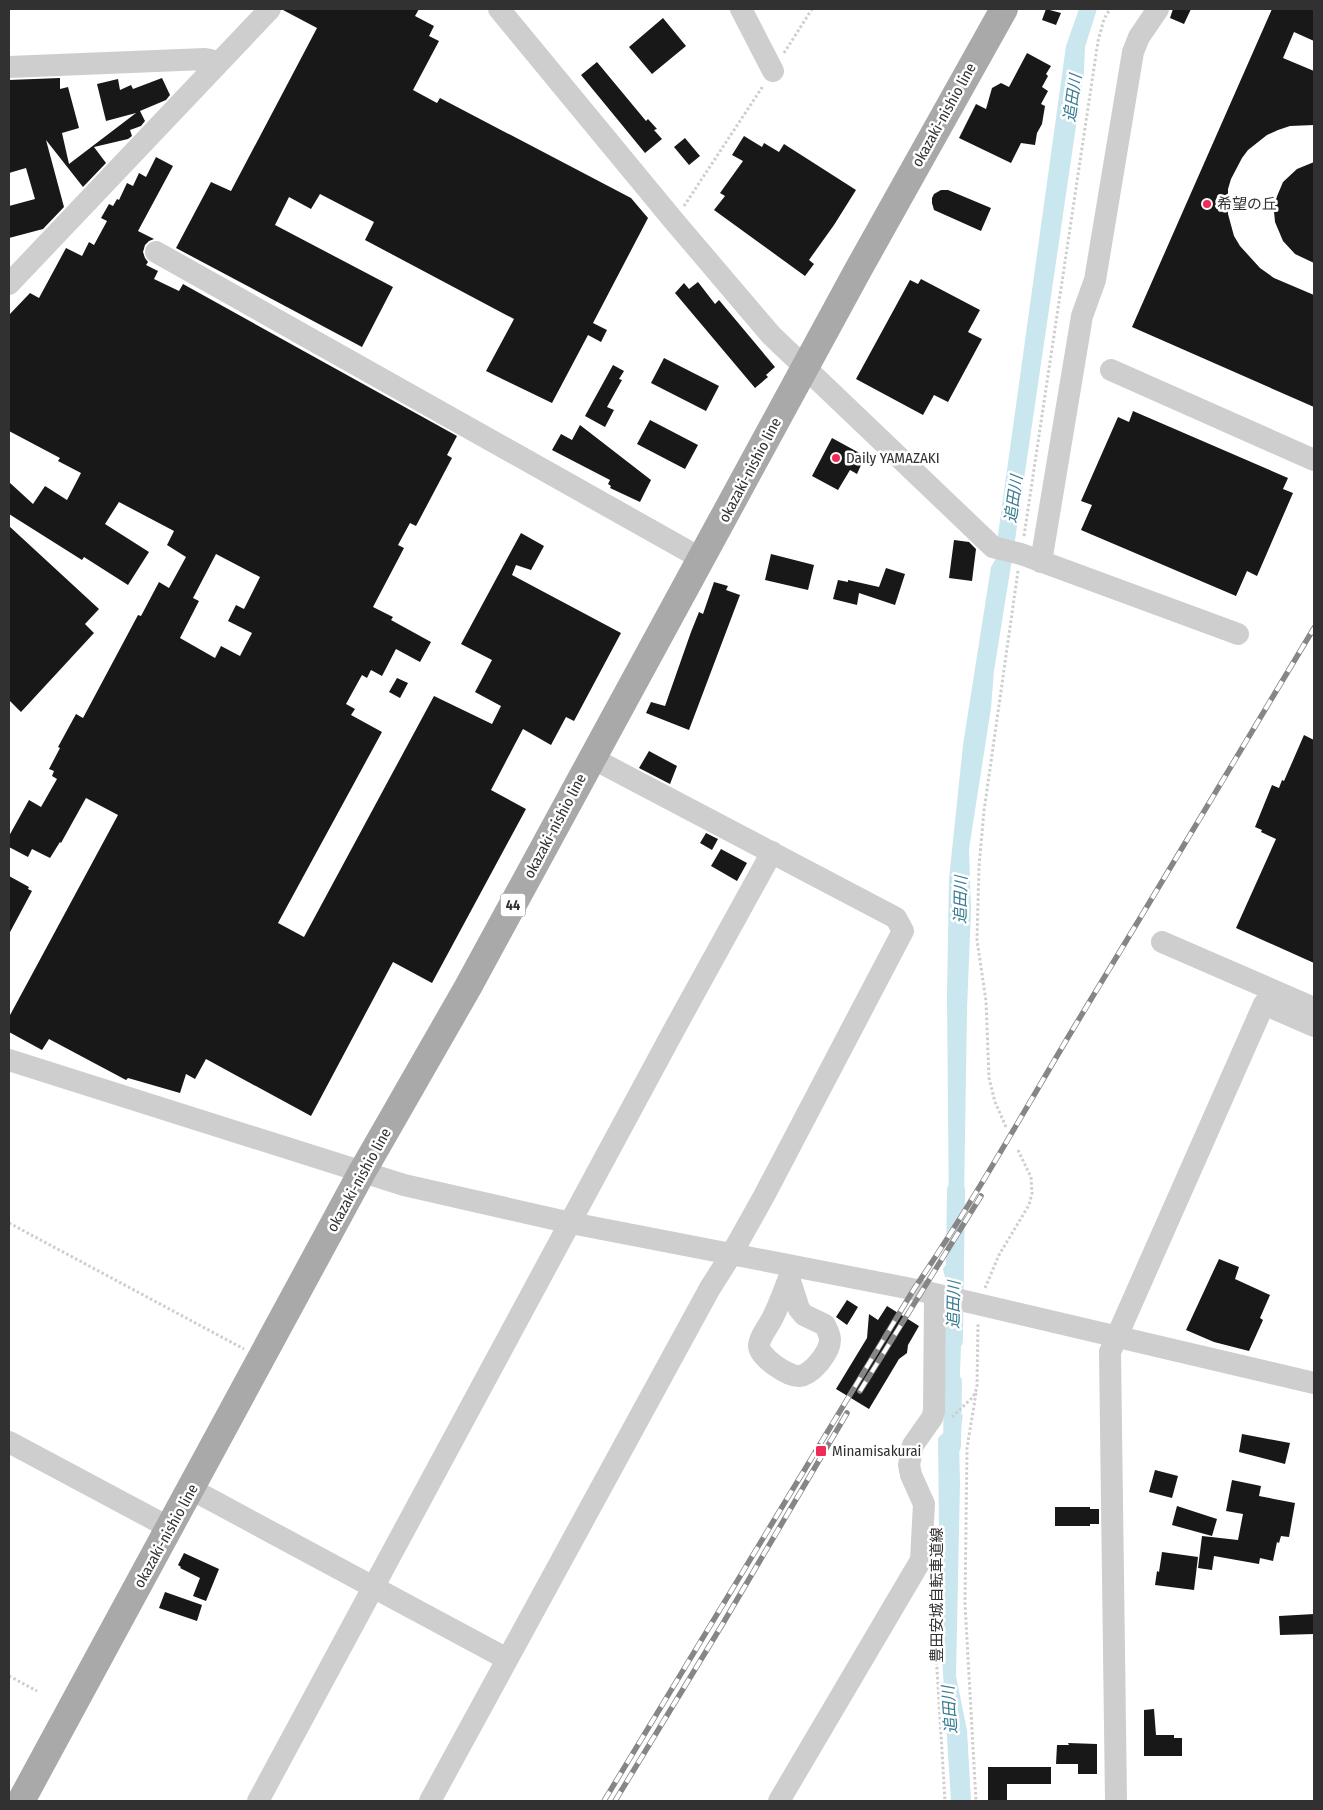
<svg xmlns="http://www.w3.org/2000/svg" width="1323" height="1810" viewBox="0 0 1323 1810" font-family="'Fira Sans Condensed','Noto Sans JP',sans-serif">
	<rect width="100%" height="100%" fill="#fff"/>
	<path fill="#cae6ef" d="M1079,9h18l-12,38 -1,25 -70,475 -17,-5 69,-496z
		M999,553l13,6 -18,112 -3,37 -22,141 2,61 -4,99 -3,191 -15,23 -2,-228 2,-116 14,-134 28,-178z
		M959,1245l1,36h-14l-3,-12z
		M946,1316l16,4 -3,79 -15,15z
		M963,1414l-4,28 1,40 -4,194 11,54 4,71h-20l-11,-176 -2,-187z"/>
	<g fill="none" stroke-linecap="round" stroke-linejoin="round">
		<path stroke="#cae6ef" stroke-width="18" d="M954,1341l2,-151
			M952,1446l1,-64"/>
	</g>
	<path fill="#181818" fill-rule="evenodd" d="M283,9h136l-4,7 19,10 -5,10 10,5 -26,49 24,13 3,-5 191,100 17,20 -55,105 14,7 -6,12 -13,-7 -36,68 -66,-32 28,-52 -149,-79 9,-18 -54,-28 -9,15 -22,-12 -14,28 118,62 -31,60 -186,-99 35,-66 20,9 86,-163 -34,-18z
		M1046,9l15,4 -5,12 -14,-5z
		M1173,9h18l-7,15 -14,-6z
		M1272,9h42v32l-20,-9 -11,26 31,13v54l-24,1 -12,4 -11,5 -19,15 -6,8 -11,21 -3,10v25l6,22 6,10 20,22 14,10 40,17v112l-182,-80z
		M663,18l23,28 -34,28 -23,-27z
		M1027,53l24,13 -5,8 2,2 -6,11 6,4 -7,13 4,2 -3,18 -5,9 -2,12 -14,-2 -10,20 -52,-25 17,-34 10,5 6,-21 9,-5 8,4z
		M597,62l49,59 2,-2 9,10 -3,1 8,9 -17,14 -64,-78z
		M60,78v11l8,-2 11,41 -17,5 7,31 67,-51 -30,8 -9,-37 21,-5 2,11 11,-5 2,4 29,-11 8,17 -4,5 -26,11 5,10 -4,5 -11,4 2,6 -4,3 -34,8 12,16 -23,24 -37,-47 18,67 -21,22 -34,9v-32l26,-7 -9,-31 -17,5v-93z
		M744,136l18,11 2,-4 15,9 5,-8 72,46 -22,35 -25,35 5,4 -9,12 -91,-66 11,-14 -5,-3 23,-32 -11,-6z
		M685,138l15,18 -11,9 -15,-18z
		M156,157l17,9 -35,65 16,8 -5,2 -4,4 -2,7 2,6 3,4 -2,3 12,6 -4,8 25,12 4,-7 274,152 -10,19 5,3 -36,68 -6,-3 -12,22 6,3 -31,59 20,10 -2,3 40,22 -11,20 -24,-13 -14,27 -11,-6 -4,8 -5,-3 -16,29 9,5 -4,6 31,17 -104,191 26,14 130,-241 58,28 9,-18 -26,-14 17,-32 -31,-16 60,-111 23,13 -13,24 -15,-5 -4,10 109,58 -47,88 -8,-4 -15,28 -28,-16 -8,15 -24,46 35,19 -94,174 -39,-21 -82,154 -105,-57 -11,20 -9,-5 -6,19 -52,-15 -2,2 -77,-41 -7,11 -33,-18v-15l109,-202 -32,-17 -25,45 -1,-1 -10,16 -18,-9 -4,8 -19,-10v-11l20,-36 12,7 16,-28 -5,-3 2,-5 -5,-2 11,-21 -2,-1 18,-33 7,4 55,-103 3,1 18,-34 10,6 17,-31 -19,-12 7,-14 -55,-29 -14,22 44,28 -21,33 -44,-28 -2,3 -73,-46v-32l24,22 12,-18 22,14 14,-27 -23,-12 2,-3 -51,-27v-116l21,-22 9,5 27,-50 16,8 7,-14 5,3 13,-24 -6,-3 8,-14 4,2 4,-7 2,1 8,-17 6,3 6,-13 7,4zM216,554l44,23 -16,32 -8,-4 -8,16 24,12 -12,23 -19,-10 -6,12 -35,-20 19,-37 -6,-3z
		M1314,162v101l-19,-9 -12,-13 -8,-19 -1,-11 1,-10 8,-19 14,-13z
		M941,190h7l43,18 -10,23 -47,-21 -2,-7v-5l2,-4z
		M921,279l59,31 -12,22 14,7 -34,63 -14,-7 -11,20 -67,-36 54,-99 8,4z
		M698,282l17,22 4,-4 56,67 -9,8 2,2 -13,11 -80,-95 9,-10 5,6z
		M664,358l55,28 -13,25 -55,-28z
		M613,365l11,6 -5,8 3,1 -15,27 7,3 -9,17 -20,-11z
		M1133,411l155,67 -5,11 10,4 -36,83 -10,-5 -11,25 -155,-66 11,-25 -11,-4 37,-84 11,5z
		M650,420l48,25 -13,24 -48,-25z
		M580,425l71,55 -11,22 -30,-14 1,-2 -3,-2 2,-4 -58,-30 9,-16 11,6z
		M832,438l33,18 -8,18 -7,-4 -12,20 -26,-14z
		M9,526l90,83 -14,15 9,9 -73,79 -12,-12z
		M954,540l15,2 7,7 -4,32 -23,-3z
		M771,554l43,11 -6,25 -43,-10z
		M886,568l19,6 -10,31 -36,-12 -2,12 -24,-6 5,-19 10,2v-2l31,7z
		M714,582l14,4 -2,4 14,5 -51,135 -43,-17 5,-11 14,4 26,-74 8,-20 4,2z
		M397,678l11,5 -8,15 -11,-6z
		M1304,735l10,5v223l-78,-35 40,-89 -15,-7 1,-2 -7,-3 17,-42 7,3 3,-8 2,1z
		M649,751l28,15 -7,18 -31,-16z
		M706,833l12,6 -6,11 -12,-7z
		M721,849l26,14 -10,18 -26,-15z
		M9,876l20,11 -1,2 4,2 -23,43z
		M1219,1259l20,8 -4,12 35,16 -10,23 3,2 -14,31 -35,-9 -28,-12z
		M847,1300l11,7 -11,18 -11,-8z
		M887,1306l32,20 -11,19 -1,8 -8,6 -30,50 -33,-20 31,-51 2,-24 9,6z
		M1242,1434l48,9 -5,21 -46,-12z
		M1155,1470l23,6 -6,22 -23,-6z
		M1232,1480l29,6 -2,10 36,7 -6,34 -8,-1 -2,7 -2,-1 -4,19 -13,-3 -1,6 -45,-8 -2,14 -14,-2 4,-32 36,4 5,-26 -17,-3z
		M1177,1506l40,13 -5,17 -40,-11z
		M1055,1507h35v2h9v15h-9v2h-35z
		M1162,1552l36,5 -4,33 -39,-5 2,-14 2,1z
		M184,1553l35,16 -13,32 -13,-5 7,-18 -20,-10 1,-1 -3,-2z
		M165,1592l37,13 -5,16 -38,-13z
		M1314,1614v20l-34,1 -1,-19z
		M1154,1709l2,26h18v3h8v18h-38v-46z
		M1068,1743l29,1v30h-19v-10h-22l1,-19h12z
		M988,1767h63v17h-44v17h-19z"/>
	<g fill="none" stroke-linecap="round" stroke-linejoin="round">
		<path stroke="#cecece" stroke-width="3" stroke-dasharray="2.5 2.5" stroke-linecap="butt" d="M784,53l28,-44
			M684,206l79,-120
			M1024,536l74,-495 6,-22 6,-10
			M1006,1127l-11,-25 -6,-24 -3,-77 -9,-61 2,-74 5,-55 34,-240
			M9,1223l235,126
			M985,1288l14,-33 30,-50 3,-12 -1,-16 -14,-29
			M976,1393l-9,55 -2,156 11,197
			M952,1417l21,-20 4,-9 1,-65
			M937,1572l-2,64 10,165
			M9,1676l28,15"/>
		<path stroke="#cecece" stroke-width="22" d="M499,9l175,212 97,114 222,212 28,7 217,80
			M741,9l32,62
			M9,67l196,-8 6,1 5,5
			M156,252l546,307
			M9,284l261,-275
			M1111,370l203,90
			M1041,562l41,-246 13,-36 38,-228 6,-15 19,-28
			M1162,942l152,66
			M9,1060l395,125 167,38 351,68 392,92
			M789,1278c-5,13 -10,27 -16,39 -4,9 -13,18 -14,28 -1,12 30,32 40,31 13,-1 31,-24 31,-36 0,-6 -3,-10 -5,-15l-21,-10 -5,-6 -10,-31 3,-12
			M9,1442l161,86
			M191,1489l316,170
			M258,1801l417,-773 97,-176
			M430,1801l280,-513 21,-33 33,-59 139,-265 -7,-13 -304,-160
			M779,1801l142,-241 3,-56 -13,-29 -2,-10 4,-20 19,-27 2,-7 1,-117
			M1116,1801l-6,-449 154,-348 50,22"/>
		<path stroke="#a9a9a9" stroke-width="28" d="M21,1801l341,-629 106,-185 390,-717 146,-261"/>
		<g stroke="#868686" stroke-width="5.5">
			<path id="rail" d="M860,1391l121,-195
				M604,1801l310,-512c56,-82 105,-169 156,-255 82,-135 163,-271 244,-406
				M615,1801l107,-176 125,-212"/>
		</g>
		<use href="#rail" stroke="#fff" stroke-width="4" stroke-dasharray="11" stroke-linecap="butt"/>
	</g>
	<g fill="#ef2b58" stroke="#fff" stroke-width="2">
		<circle cx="1207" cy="204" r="5"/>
		<circle cx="836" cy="458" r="5"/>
		<rect x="815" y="1445" width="12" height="12" rx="2.5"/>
	</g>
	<g text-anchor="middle" stroke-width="5" stroke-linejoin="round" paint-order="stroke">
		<rect fill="#fff" stroke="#6f6f6f" stroke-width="1" x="500.5" y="893.5" width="25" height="23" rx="4"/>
		<g font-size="14" font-weight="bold" fill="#313131">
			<text x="513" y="910">44</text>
		</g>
		<g font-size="15" fill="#313131" stroke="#fff">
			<text transform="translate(944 115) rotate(-61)" y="5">okazaki-nishio line</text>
			<text transform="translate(750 470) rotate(-62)" y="5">okazaki-nishio line</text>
			<text transform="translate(555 826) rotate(-62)" y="5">okazaki-nishio line</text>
			<text transform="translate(359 1180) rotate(-61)" y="5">okazaki-nishio line</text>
			<text transform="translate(166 1536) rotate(-61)" y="5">okazaki-nishio line</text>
			<text transform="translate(937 1595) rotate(-90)" y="5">豊田安城自転車道線</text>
		</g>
		<g font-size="15" fill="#313131" stroke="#fff" text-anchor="start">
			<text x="1217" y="209">希望の丘</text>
			<text x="846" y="463">Daily YAMAZAKI</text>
			<text x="832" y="1456">Minamisakurai</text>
		</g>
		<g font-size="16" font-style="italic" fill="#377c92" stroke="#fff">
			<text transform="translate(1072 98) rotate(-82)" y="6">追田川</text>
			<text transform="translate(1013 499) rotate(-82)" y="6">追田川</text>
			<text transform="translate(960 900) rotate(-89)" y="6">追田川</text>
			<text transform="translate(953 1305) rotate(-89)" y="6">追田川</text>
			<text transform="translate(949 1710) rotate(-94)" y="6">追田川</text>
		</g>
	</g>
	<rect width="1323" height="1810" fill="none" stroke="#313131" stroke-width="20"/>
</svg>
